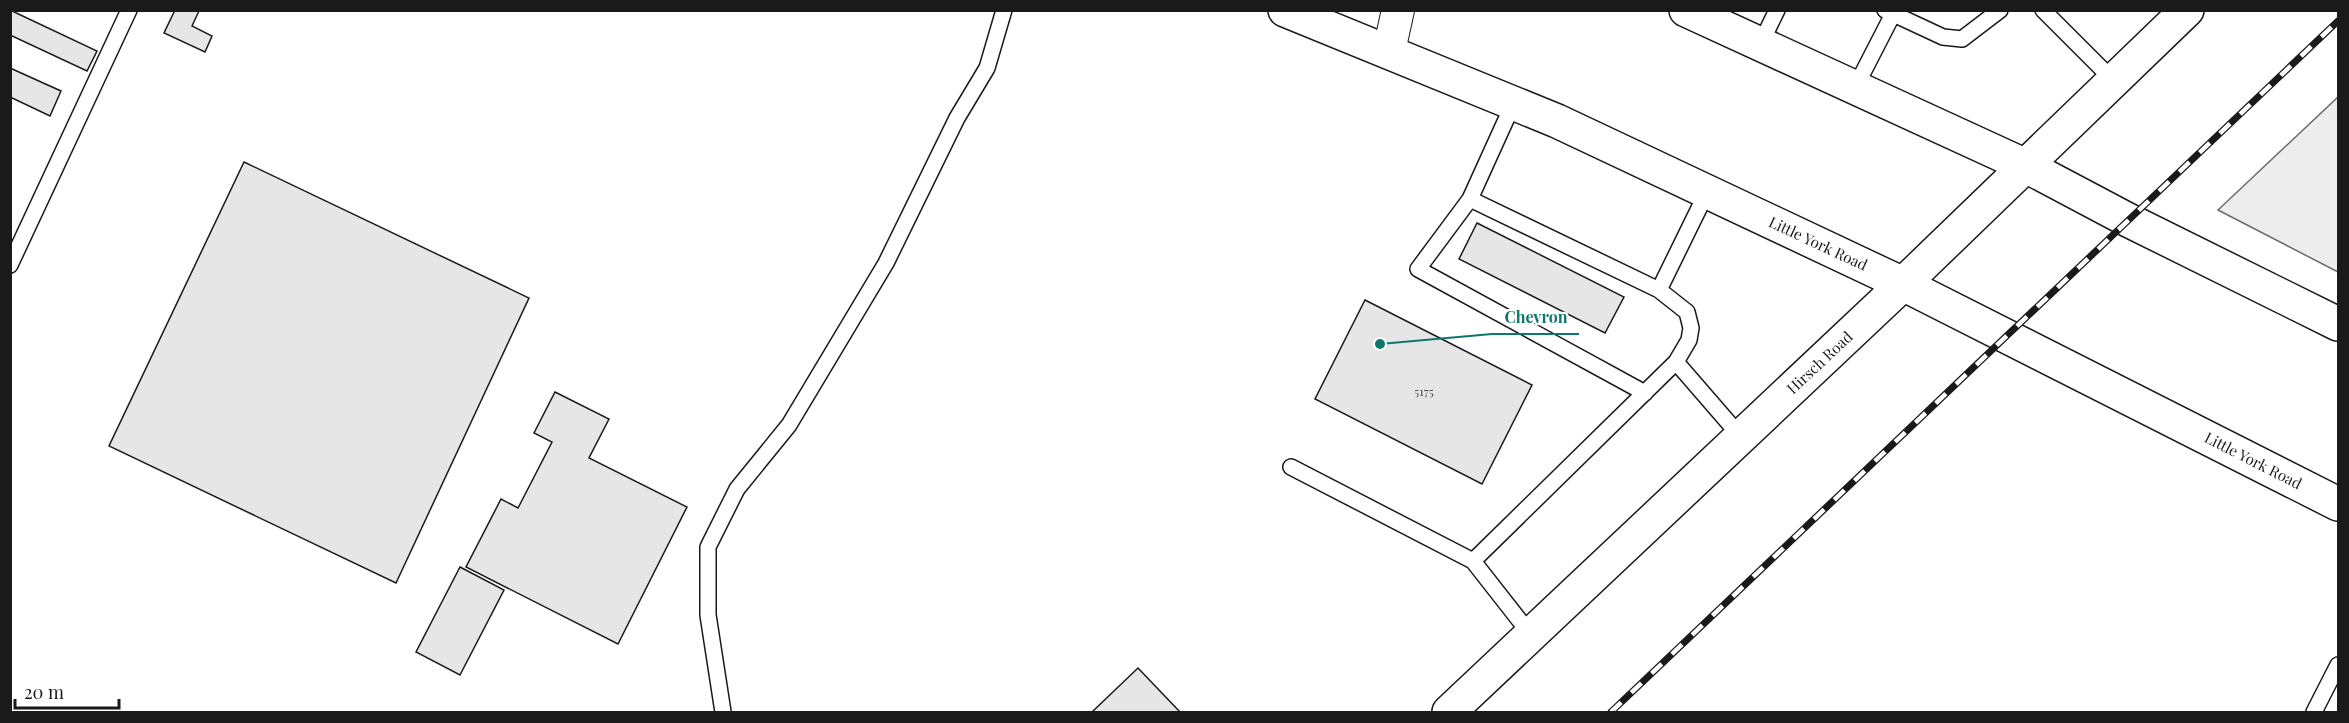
<svg xmlns="http://www.w3.org/2000/svg" width="2349" height="723" viewBox="0 0 2349 723" font-family="'Playfair Display',serif">
	<rect width="100%" height="100%" fill="#fff"/>
	<path fill="#ededed" stroke="#6a6a6a" stroke-width="1.5" d="M2338,97v175l-120,-62z"/>
	<path fill="#e6e6e6" stroke="#1a1a1a" stroke-width="1.5" d="M10,10l87,41 -10,20 -77,-36z
		M175,10l24,1 -7,15 20,10 -7,16 -41,-19z
		M10,68l51,23 -11,25 -40,-19z
		M244,162l285,136 -133,285 -287,-137z
		M1477,223l147,74 -19,36 -146,-74z
		M1365,300l167,85 -50,99 -167,-85z
		M555,392l54,27 -20,39 98,49 -69,137 -152,-77 35,-68 17,9 34,-66 -18,-9z
		M460,567l44,23 -44,85 -44,-23z
		M1138,668l42,44h-88z"/>
	<g fill="none" stroke-linecap="round" stroke-linejoin="round">
		<g stroke="#1a1a1a" stroke-width="18">
			<path id="service" d="M1885,10l58,27 19,2 38,-29
				M2043,10l71,71
				M1761,43l16,-33
				M1855,88l38,-74
				M1514,102l-44,97 -52,70 227,124
				M1470,199l189,91 28,22 4,16 -2,12 -13,22 -203,199
				M10,265l119,-255
				M1659,290l48,-98
				M1676,362l65,75
				M1291,467l182,94 58,74
				M723,712l-15,-97v-68l29,-58 52,-64 97,-162 71,-145 30,-50 17,-58
				M2314,712l24,-47"/>
		</g>
		<g stroke="#1a1a1a" stroke-width="34">
			<path id="minor" d="M1389,51l9,-41"/>
		</g>
		<g stroke="#1a1a1a" stroke-width="36">
			<path id="secondary" d="M1285,10l272,111 346,163 435,220
				M1686,10l340,156 102,54 210,104
				M1449,712l454,-428 284,-274"/>
		</g>
		<use href="#service" stroke="#fff" stroke-width="15"/>
		<use href="#minor" stroke="#fff" stroke-width="32"/>
		<use href="#secondary" stroke="#fff" stroke-width="33"/>
		<g stroke="#1a1a1a" stroke-width="7">
			<path id="rail" d="M1611,712l727,-691"/>
		</g>
		<use href="#rail" stroke="#fff" stroke-width="4.5" stroke-dasharray="14" stroke-linecap="butt"/>
	</g>
	<g text-anchor="middle" stroke-width="4.5" stroke-linejoin="round" paint-order="stroke">
		<g font-size="12" fill="#4d4d4d">
			<text x="1424" y="396">5175</text>
		</g>
		<g font-size="15" fill="#1a1a1a" stroke="#fff">
			<text transform="translate(1818 244) rotate(25)" y="5">Little York Road</text>
			<text transform="translate(1820 363) rotate(-43)" y="5">Hirsch Road</text>
			<text transform="translate(2253 461) rotate(27)" y="5">Little York Road</text>
		</g>
	</g>
	<path fill="none" stroke="#0f766e" stroke-width="2" d="M1380 344L1492 334H1579"/>
	<circle fill="#0f766e" stroke="#fff" stroke-width="2" cx="1380" cy="344" r="6"/>
	<g font-size="16" text-anchor="middle" font-weight="bold" fill="#0f766e" stroke="#fff" stroke-width="4.5" stroke-linejoin="round" paint-order="stroke">
		<text x="1536" y="323">Chevron</text>
	</g>
	<rect width="2349" height="723" fill="none" stroke="#1a1a1a" stroke-width="24"/>
	<path d="M15 699v9h104v-9" fill="none" stroke="#1a1a1a" stroke-width="3"/>
	<text x="24" y="699" font-size="18" fill="#1a1a1a" stroke="#ffffff" stroke-width="4.5" paint-order="stroke">20 m</text>
</svg>
